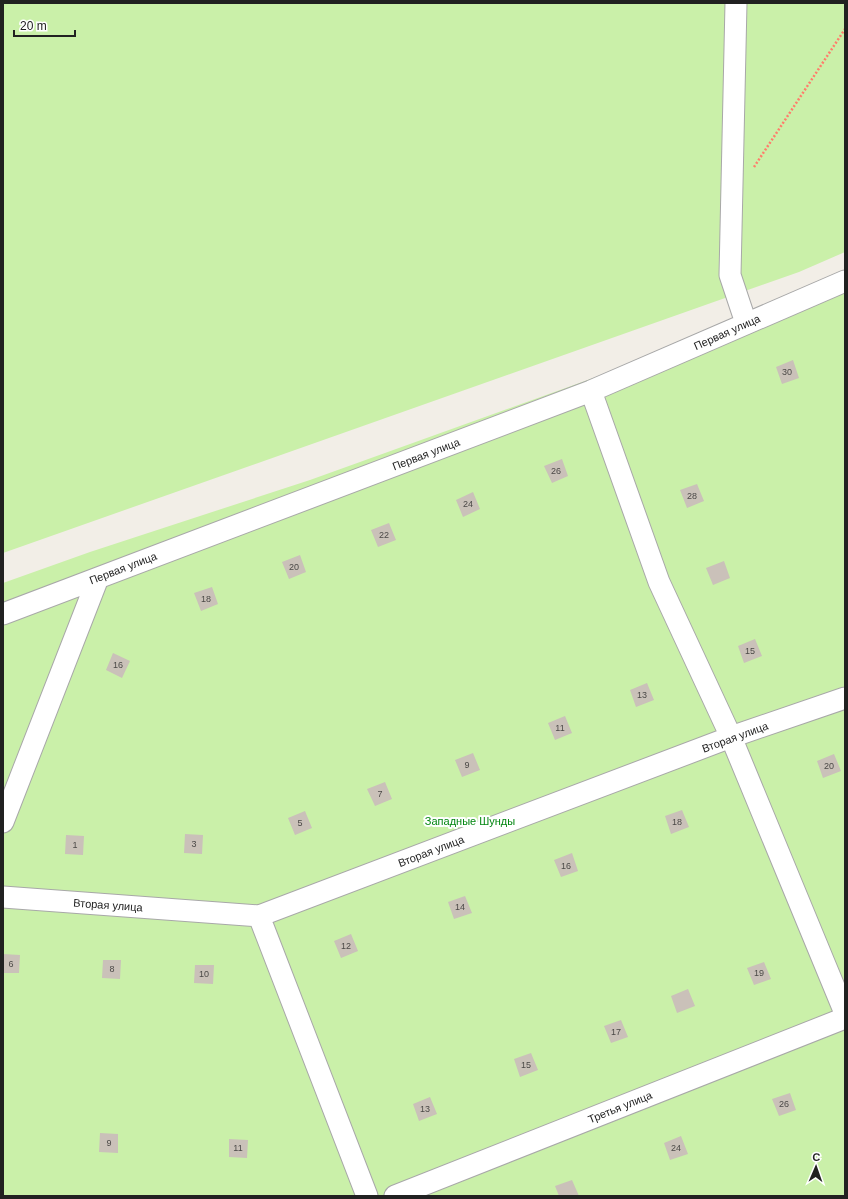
<svg xmlns="http://www.w3.org/2000/svg" width="848" height="1199" viewBox="0 0 848 1199" font-family="Helvetica,sans-serif">
	<rect width="100%" height="100%" fill="#f2eee7"/>
	<path fill="#caf0a9" d="M3,3h842v249l-46,20 -796,281z
		M845,280v916h-842v-613l87,-31 220,-72 436,-157z"/>
	<path fill="#cac1b9" d="M793,360l6,18 -17,6 -6,-17z
		M562,459l6,17 -16,7 -8,-17z
		M697,484l7,17 -17,7 -7,-18z
		M473,492l7,17 -17,8 -7,-17z
		M389,523l7,17 -18,7 -7,-17z
		M300,555l6,17 -17,7 -7,-17z
		M724,561l6,17 -17,7 -7,-17z
		M212,587l6,17 -17,7 -7,-18z
		M755,639l7,17 -18,7 -6,-17z
		M113,653l17,8 -8,17 -16,-8z
		M647,683l7,17 -18,7 -6,-17z
		M565,716l7,17 -17,7 -7,-17z
		M473,753l7,17 -18,7 -7,-17z
		M834,754l7,17 -18,7 -6,-17z
		M385,782l7,17 -17,7 -8,-17z
		M682,810l7,17 -18,7 -6,-18z
		M305,811l7,17 -17,7 -7,-17z
		M185,834l18,1 -1,19 -18,-1z
		M66,835l18,1 -1,19 -18,-1z
		M572,853l6,18 -17,6 -7,-17z
		M465,896l7,17 -18,6 -6,-17z
		M351,934l7,17 -17,7 -7,-17z
		M3,954l17,1 -1,18h-16z
		M103,960h18l-1,19 -18,-1z
		M764,962l7,17 -17,6 -7,-17z
		M195,965h19l-1,19 -19,-1z
		M688,989l7,17 -18,7 -6,-17z
		M621,1020l7,17 -17,6 -7,-17z
		M531,1053l7,17 -18,7 -6,-18z
		M790,1093l6,17 -17,6 -7,-17z
		M430,1097l7,17 -18,7 -6,-17z
		M100,1133l18,1v19l-19,-1z
		M681,1136l7,18 -18,6 -6,-17z
		M229,1139l19,1 -1,18 -18,-1z
		M572,1180l7,16h-20l-4,-10z"/>
	<g fill="none" stroke-linecap="round" stroke-linejoin="round">
		<g stroke="#a8a8a8" stroke-width="23">
			<path id="minor" d="M736,3l-6,272 16,48
				M591,391l68,191 72,155 114,276
				M3,614l588,-223 254,-110
				M3,822l95,-244
				M3,897l256,19 472,-179 114,-39
				M259,916l108,280
				M395,1196l450,-178"/>
		</g>
		<path stroke="#ff7d6b" stroke-width="2.5" stroke-dasharray="2 2" stroke-linecap="butt" d="M754,167l91,-138"/>
		<use href="#minor" stroke="#fff" stroke-width="21"/>
	</g>
	<g text-anchor="middle" stroke-width="4" stroke-linejoin="round" paint-order="stroke">
		<g font-size="9" fill="#4b4947">
			<text x="787" y="375">30</text>
			<text x="556" y="474">26</text>
			<text x="692" y="499">28</text>
			<text x="468" y="507">24</text>
			<text x="384" y="538">22</text>
			<text x="294" y="570">20</text>
			<text x="206" y="602">18</text>
			<text x="750" y="654">15</text>
			<text x="118" y="668">16</text>
			<text x="642" y="698">13</text>
			<text x="560" y="731">11</text>
			<text x="467" y="768">9</text>
			<text x="829" y="769">20</text>
			<text x="380" y="797">7</text>
			<text x="677" y="825">18</text>
			<text x="300" y="826">5</text>
			<text x="194" y="847">3</text>
			<text x="75" y="848">1</text>
			<text x="566" y="869">16</text>
			<text x="460" y="910">14</text>
			<text x="346" y="949">12</text>
			<text x="11" y="967">6</text>
			<text x="112" y="972">8</text>
			<text x="759" y="976">19</text>
			<text x="204" y="977">10</text>
			<text x="616" y="1035">17</text>
			<text x="526" y="1068">15</text>
			<text x="784" y="1107">26</text>
			<text x="425" y="1112">13</text>
			<text x="109" y="1146">9</text>
			<text x="238" y="1151">11</text>
			<text x="676" y="1151">24</text>
		</g>
		<g font-size="11" fill="#212121" stroke="#fff">
			<text transform="translate(727 332) rotate(-24)" y="4">Первая улица</text>
			<text transform="translate(426 454) rotate(-21)" y="4">Первая улица</text>
			<text transform="translate(123 568) rotate(-21)" y="4">Первая улица</text>
			<text transform="translate(735 737) rotate(-20)" y="4">Вторая улица</text>
			<text transform="translate(431 851) rotate(-21)" y="4">Вторая улица</text>
			<text transform="translate(108 905) rotate(4)" y="4">Вторая улица</text>
			<text transform="translate(620 1107) rotate(-22)" y="4">Третья улица</text>
		</g>
		<g font-size="11" fill="#028610" stroke="#fff">
			<text x="470" y="825">Западные Шунды</text>
		</g>
	</g>
	<rect width="848" height="1199" fill="none" stroke="#212121" stroke-width="8"/>
	<g transform="translate(816 1167) rotate(2)" stroke="#ffffff" stroke-width="3" paint-order="stroke">
	<path d="M0-3L7 15L0 10L-7 15Z" fill="#212121"/>
	<text y="-6" font-size="11" font-weight="bold" text-anchor="middle" fill="#212121">С</text>
	</g>
	<path d="M14 30v6h61v-6" fill="none" stroke="#212121" stroke-width="2"/>
	<text x="20" y="30" font-size="12" fill="#212121" stroke="#ffffff" stroke-width="3" paint-order="stroke">20 m</text>
</svg>
